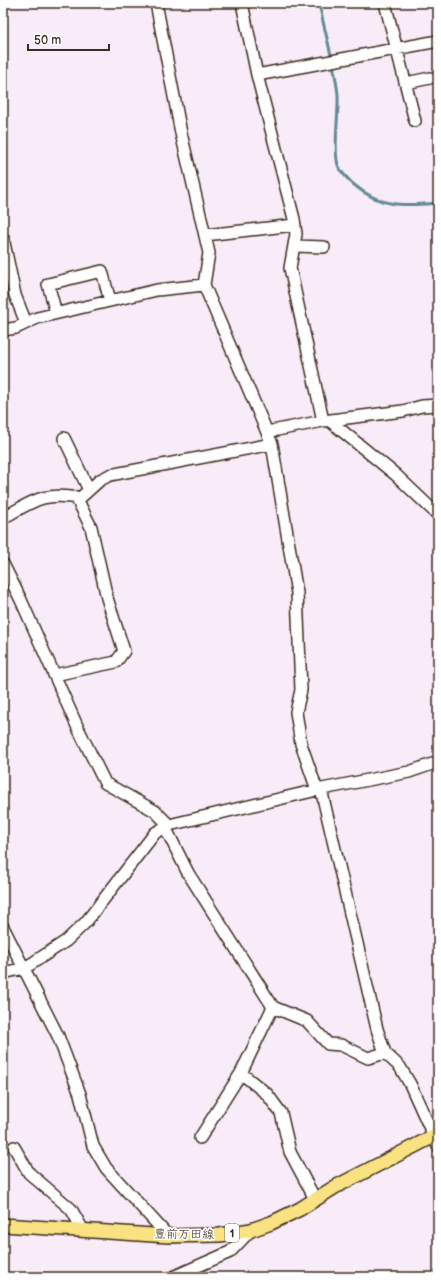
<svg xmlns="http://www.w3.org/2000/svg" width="441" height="1280" viewBox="0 0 441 1280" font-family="'Balsamiq Sans','Klee One',sans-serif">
	<rect width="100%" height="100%" fill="#f8ecf8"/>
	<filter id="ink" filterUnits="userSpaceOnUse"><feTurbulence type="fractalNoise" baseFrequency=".025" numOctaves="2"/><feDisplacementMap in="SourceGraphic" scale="8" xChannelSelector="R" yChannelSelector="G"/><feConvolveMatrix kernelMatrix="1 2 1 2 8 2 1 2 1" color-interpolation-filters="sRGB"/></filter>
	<g filter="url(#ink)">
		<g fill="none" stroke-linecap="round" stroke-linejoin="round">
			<path stroke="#648a92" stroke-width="3" d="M319,3c6,31 16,61 19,92 1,19 -5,54 0,70 2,7 10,14 15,19 28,24 50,22 85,19
				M3,1271l8,6"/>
			<g stroke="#3b2a1e" stroke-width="14">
				<path id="minor" d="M156,3l25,130 28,120 -5,32 68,159 25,149 4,97 -5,22 5,32 16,46
					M242,3l15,72 37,144 2,15 -6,34 33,153
					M385,3l30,118
					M257,75l181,-34
					M406,83l24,-5
					M205,235l90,-10
					M3,238l12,57 11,28
					M294,246l30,1
					M56,313l-8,-29 54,-13 8,30
					M3,330l13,-2 21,-10 120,-28 47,-5
					M330,421l66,54 42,40
					M267,432l56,-11 80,-10 19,-5 16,-1
					M64,438l25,52
					M3,518c32,-18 39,-26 77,-20l20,-18 10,-5 162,-31
					M3,564l18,36 56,126 28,57 50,28 14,14
					M54,675l62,-13 8,-11 -17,-53 -16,-71 -15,-30
					M321,789l56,240 8,24 15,14 10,17 28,62
					M165,827l23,46 85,134 34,14 21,23 13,1 27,13 17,-5
					M3,927l55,109 22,58 13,52 13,22 62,68
					M3,973l22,-5 41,-27 20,-19 69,-89 14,-8 148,-35 92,-18 29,-10
					M241,1073l26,21 14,19 9,39 25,47
					M200,1138l41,-65 32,-66
					M14,1147l15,26 42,36 12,21
					M173,1277l57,-25 21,-22"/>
			</g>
			<g stroke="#3b2a1e" stroke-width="16">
				<path id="major" d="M3,1225l165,11 52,-1 31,-5 20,-7 29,-14 35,-22 103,-53"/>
			</g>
			<use href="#minor" stroke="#fff" stroke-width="11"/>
			<use href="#major" stroke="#f8e281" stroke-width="13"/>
		</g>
	</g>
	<g text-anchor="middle" stroke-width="3.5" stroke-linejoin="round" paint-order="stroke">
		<rect fill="#fff" stroke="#766a62" stroke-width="1" x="225" y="1224" width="14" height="18" rx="3"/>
		<g font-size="11" font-weight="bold" fill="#3b2a1e">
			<text x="232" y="1237">1</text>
		</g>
		<g font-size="12" fill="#3b2a1e" stroke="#fff">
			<text transform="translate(184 1234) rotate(1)" y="4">豊前万田線</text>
		</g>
	</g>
	<rect width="441" height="1280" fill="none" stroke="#fff" stroke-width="16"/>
	<rect x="8" y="8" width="425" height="1264" fill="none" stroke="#3b2a1e" stroke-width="1.5" filter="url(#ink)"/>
	<path d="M28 44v6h81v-6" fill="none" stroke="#3b2a1e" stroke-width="2"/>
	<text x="34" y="44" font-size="12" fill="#3b2a1e" stroke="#ffffff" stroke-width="3" paint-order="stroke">50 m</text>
</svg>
